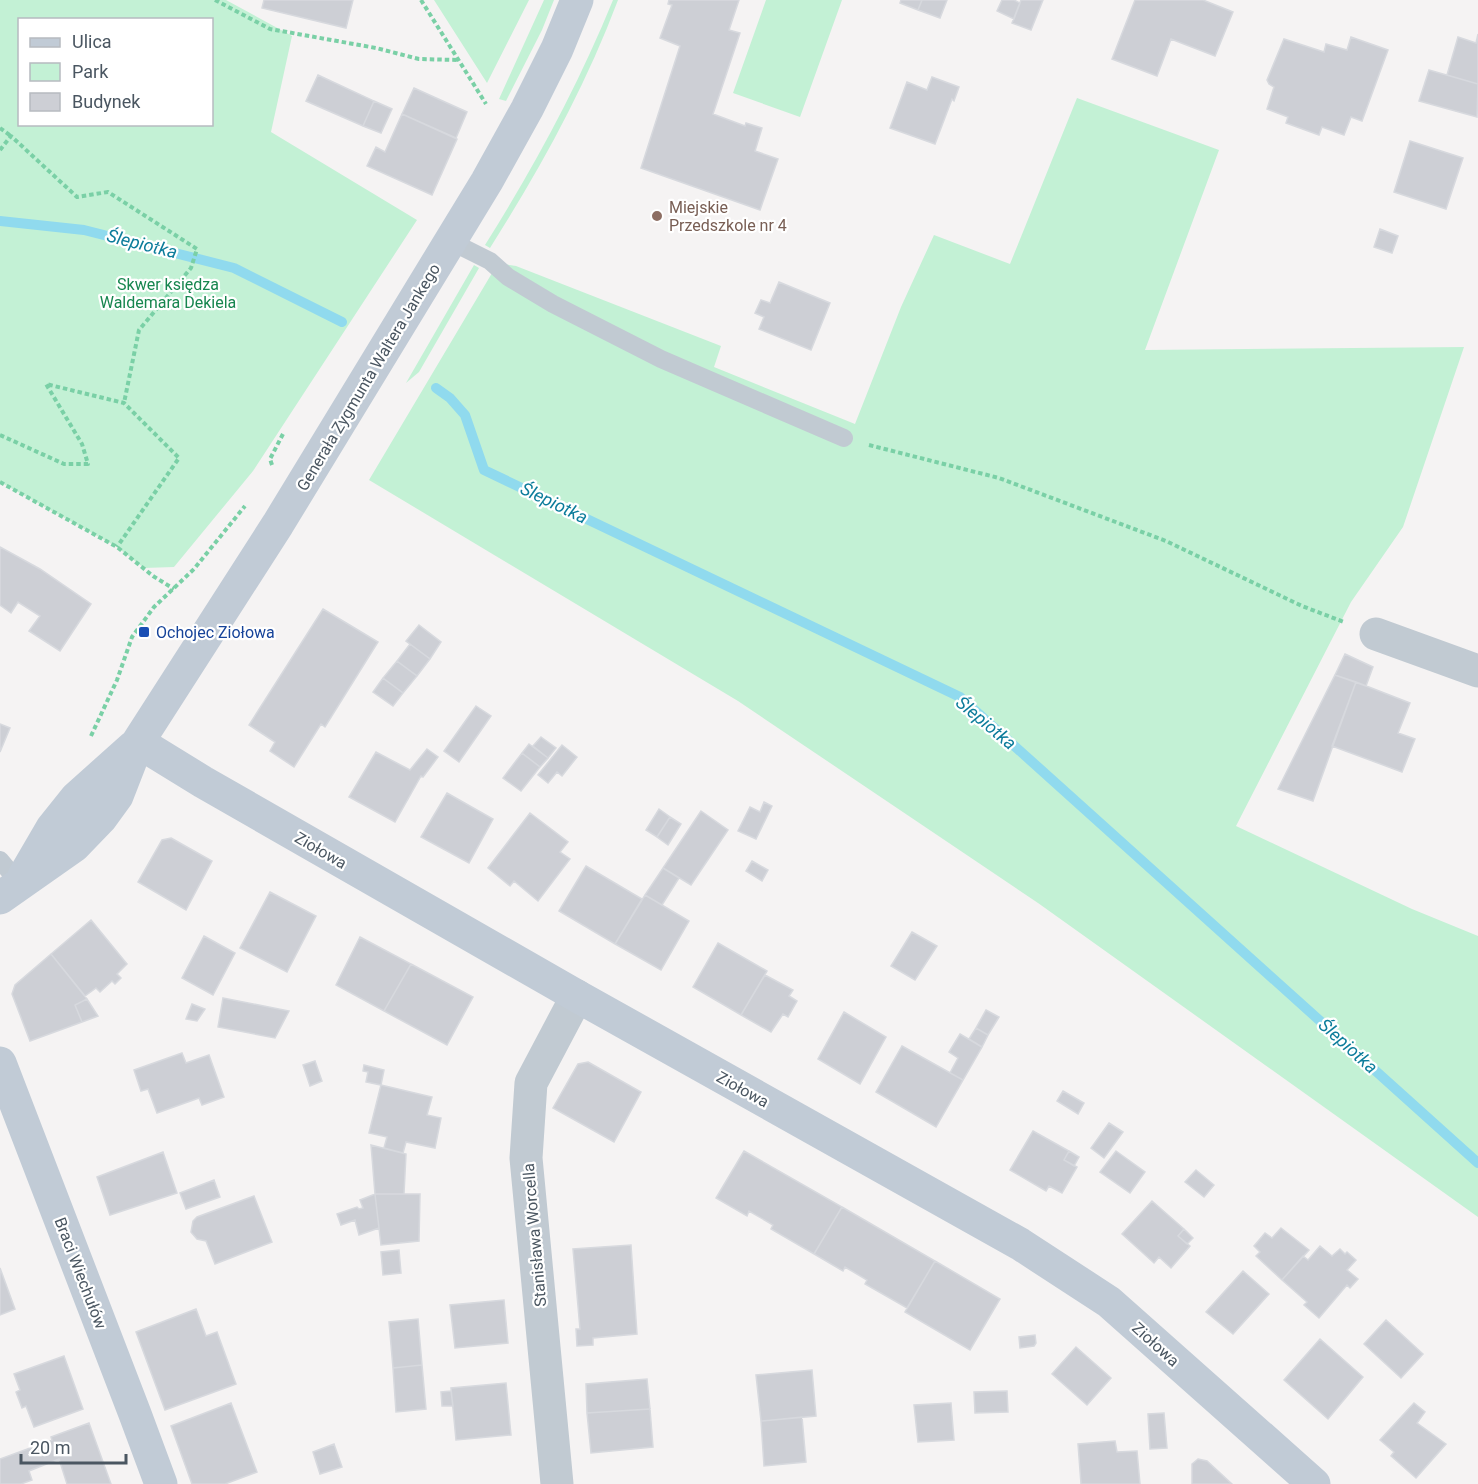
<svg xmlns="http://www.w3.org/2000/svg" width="1478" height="1484" viewBox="0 0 1478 1484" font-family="Roboto,sans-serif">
	<rect width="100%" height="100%" fill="#f5f3f3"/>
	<path fill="#c3f1d5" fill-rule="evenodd" d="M0,0h226l66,36 -21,96 146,88 -164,251 -79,96 -30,1 -27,-21 -117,-65zM20,20h192v104h-192z
		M434,0h95l-42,83z
		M544,0h10l-12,30 -36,71 -7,-2z
		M613,0h5c-33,88 -78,169 -128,248l-5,-3c49,-78 93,-159 128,-245z
		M766,0h76l-42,117 -67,-24z
		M1077,98l142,52 -74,200 319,-3 -61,180 -52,75 -115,224 176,83 66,27v281l-440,-314 -300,-202 -369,-221 129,-217 18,3 205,80 -7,21 141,57 46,-117 33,-72 76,29z
		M474,265l5,3 -60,104 -13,11z"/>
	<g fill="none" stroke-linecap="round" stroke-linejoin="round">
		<path stroke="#90daee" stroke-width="10" d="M0,221l84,9 150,38 108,54
			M436,388l14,10 15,17 19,55 476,227 518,466"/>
	</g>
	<path fill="#cdcfd5" stroke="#d7d9de" stroke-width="1.5" d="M264,0h89l-7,28 -84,-20z
		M669,0h70l-10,30 11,3 -27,81 32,12 1,-3 16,5 -7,23 23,8 -18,51 -119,-42 39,-122 -20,-8 12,-33 -4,-1z
		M901,0h21l-4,10 -18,-7z
		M922,0h25l-7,18 -22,-8z
		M1002,0h12l6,3 -6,16 -17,-8z
		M1021,0h22l-12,30 -19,-7z
		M1135,0h68l30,12 -18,44 -44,-17 -14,37 -45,-17z
		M1478,34v50l-31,-9 11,-38 18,6z
		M1351,37l37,13 -26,71 -11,-4 -7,18 -22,-8 -3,8 -33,-12 2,-6 -21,-8 7,-22 -5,-3 -2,-4 17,-41 40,13 2,-8 21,6z
		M1429,70l49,14 -1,33 -58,-16z
		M318,75l56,26 -11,25 -57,-25z
		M932,77l27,10 -5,14 -2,-2 -17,45 -45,-16 17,-46 20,8z
		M414,88l53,24 -11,26 -54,-24z
		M374,101l18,8 -11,24 -18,-7z
		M402,114l55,25 -25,56 -65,-29 9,-19 9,5z
		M1410,141l53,17 -17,51 -52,-17z
		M1380,229l18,7 -6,17 -18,-6z
		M779,282l51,21 -19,47 -52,-21 5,-12 -9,-4 6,-13 9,3z
		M0,547l40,22 51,35 -31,47 -31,-20 11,-15 -22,-14 -7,11 -11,-8z
		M323,609l55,33 -53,85 -4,-3 -27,43 -24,-16 5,-9 -26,-17z
		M419,625l22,17 -11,17 -24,-18z
		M410,644l20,15 -13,17 -20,-15z
		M1345,654l28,13 -7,19 -31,-11z
		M397,661l20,15 -14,17 -20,-15z
		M1335,675l21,7 -43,119 -35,-12z
		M383,678l20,15 -10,13 -20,-14z
		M1356,682l54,21 -12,30 17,6 -13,33 -70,-26z
		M476,706l15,10 -32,46 -15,-11z
		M0,724l10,4 -10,24z
		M541,737l15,11 -8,10 -15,-12z
		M529,744l19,14 -8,9 -18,-14z
		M562,745l15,12 -15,19 -5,-4 -9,11 -10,-8z
		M427,749l11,8 -15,20 -2,-1 -26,46 -46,-25 27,-45 34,18z
		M522,753l18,14 -19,24 -18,-13z
		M447,793l46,26 -24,44 -48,-26z
		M764,802l8,4 -16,33 -18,-8 12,-24 10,5z
		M659,809l11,8 -13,20 -11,-7z
		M701,811l27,19 -37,55 -28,-17z
		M530,813l38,29 -8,10 10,7 -32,42 -24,-20 -4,5 -22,-18z
		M670,817l11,7 -13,21 -11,-8z
		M171,838l41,23 -26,49 -48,-28 24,-42z
		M752,861l16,9 -6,11 -16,-10z
		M586,866l56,33 -27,45 -56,-33z
		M663,868l16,10 -17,27 -17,-10z
		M270,892l46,24 -29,56 -47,-24z
		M645,895l44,26 -28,49 -46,-26z
		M91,920l36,44 -10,10 4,4 -6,6 -3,-3 -12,11 -4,-4 -11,8 -34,-42z
		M912,932l25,14 -22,34 -24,-14z
		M204,936l31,17 -22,42 -31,-17z
		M360,937l51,27 -27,47 -48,-26z
		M718,943l49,28 -26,44 -48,-28z
		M51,954l36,45 -12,6 7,17 -52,19 -18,-47 3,-9z
		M411,964l62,33 -26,48 -63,-34z
		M765,975l28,15 -4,6 8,5 -9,16 -5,-3 -12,18 -30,-17z
		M223,998l66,13 -14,27 -57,-11z
		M87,999l11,17 -16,6 -7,-17z
		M192,1004l13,5 -8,12 -11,-2z
		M986,1010l13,7 -11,18 -12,-7z
		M844,1012l42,25 -26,47 -42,-25z
		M976,1028l12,7 -6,12 -13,-8z
		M960,1034l22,13 -19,33 -13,-7 8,-15 -9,-6z
		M902,1046l61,34 -27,47 -60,-35z
		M182,1053l4,10 23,-8 15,42 -22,8 -3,-7 -42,15 -9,-24 -7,2 -7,-21z
		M315,1061l7,20 -12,5 -7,-21z
		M588,1062l53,30 -27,50 -61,-34 25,-44z
		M364,1065l20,5 -3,15 -15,-3 2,-10 -5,-1z
		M381,1085l51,12 -5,18 14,3 -6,30 -29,-6 -3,11 -19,-5 3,-11 -18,-4z
		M1063,1091l21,12 -6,11 -21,-13z
		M1109,1123l14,9 -19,26 -13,-10z
		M1033,1131l36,20 -5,9 13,7 -15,26 -13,-7 -3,5 -36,-21z
		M371,1145l35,9 -2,40h-29z
		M744,1151l98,56 -28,47 -43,-25 2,-4 -24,-14 -2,5 -31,-18z
		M1069,1151l10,6 -5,9 -10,-6z
		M1116,1151l29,21 -15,21 -30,-21z
		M163,1152l14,41 -67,22 -13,-38z
		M1196,1170l18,15 -10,12 -19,-15z
		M214,1180l6,17 -34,12 -6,-16z
		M375,1194l4,34 -20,7 -4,-15 -14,5 -4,-11 20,-7 2,2 4,-1 -3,-8z
		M375,1194h45l-1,47 -38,4z
		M254,1196l18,46 -57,22 -9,-23 -9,-2 -6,-7 2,-11 4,-4z
		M1152,1201l32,28 -6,7 12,10 -19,22 -12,-11 -5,6 -32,-29z
		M842,1207l93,54 -28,47 -42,-24 2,-4 -22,-13 -2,4 -29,-17z
		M1281,1228l28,22 -27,30 -26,-24 4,-4 -6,-6 11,-13 7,5z
		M1184,1229l9,9 -6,6 -9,-8z
		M631,1245l6,89 -44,4v7l-16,1 -1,-17h4l-7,-80z
		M1320,1246l12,10 8,-7 5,5 2,-2 9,8 -9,10 11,9 -8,9 -3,-3 -28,33 -15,-13 3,-3 -25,-22 21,-24 5,4z
		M399,1250l2,23 -18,2 -2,-23z
		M935,1261l65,38 -30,51 -65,-38z
		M0,1268l15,41 -15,6z
		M1243,1271l26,23 -36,40 -27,-22z
		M504,1300l4,43 -53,5 -5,-43z
		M196,1309l10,27 11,-4 19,52 -71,26 -29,-78z
		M418,1319l4,46 -29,3 -4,-46z
		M1386,1320l37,34 -22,24 -37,-34z
		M1035,1335l1,8 -2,3 -14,2 -1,-11z
		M1320,1339l43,38 -35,42 -44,-39z
		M1076,1347l35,31 -24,27 -35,-31z
		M64,1356l19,53 -49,18 -8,-21 -4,2 -6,-16 4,-2 -6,-16z
		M422,1365l4,44 -30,3 -3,-44z
		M812,1370l4,46 -55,5 -5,-46z
		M647,1379l3,30 -63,4 -1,-29z
		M506,1383l5,52 -55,5 -5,-52z
		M451,1391l2,15h-11l-1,-14z
		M1007,1391l1,21 -33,1 -1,-21z
		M231,1403l26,69 -32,12h-33l-21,-58z
		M951,1403l3,37 -36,2 -4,-37z
		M1414,1403l11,9 -8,11 29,21 -30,34 -25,-22 3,-4 -14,-12z
		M650,1409l3,38 -62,6 -4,-40z
		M1164,1413l3,35 -17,1 -2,-35z
		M802,1417l4,45 -42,4 -3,-45z
		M89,1423l22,61h-44l-8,-25 -30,12 3,9 -11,4h-21v-25l52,-19 -1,-3z
		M1115,1441l2,11 20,-1 3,33h-59l-3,-40z
		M334,1444l8,23 -22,7 -7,-22z
		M1198,1459l9,2 25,23h-40v-20z"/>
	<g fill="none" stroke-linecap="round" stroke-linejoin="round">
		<path stroke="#7ad0a6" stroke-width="4" stroke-dasharray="4.5 3" stroke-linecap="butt" d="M215,0l55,29 106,19 43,11 40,1
			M421,0l65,104
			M0,128l11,8
			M0,150l11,-14 66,61 31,-5 89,57 -6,19 -52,62 -15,73
			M0,435l64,29h24l-6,-20 -36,-60 78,19 55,55 -62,89
			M869,445l130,33 167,63 136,65 42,16
			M272,465l-2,-6 14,-27
			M0,482l117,65 36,29 21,13
			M91,736l26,-56 15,-43 22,-30 40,-38 51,-63"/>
		<path stroke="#c1cad2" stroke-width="18" d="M450,241l40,20 18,16 45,27 108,55 183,79
			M0,860l20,24"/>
		<path stroke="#c1cad2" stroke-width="33" d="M1376,634l102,37
			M557,1484l-31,-326 5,-75 46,-87"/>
		<path stroke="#c1cbd6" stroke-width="33" d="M138,742l65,40 374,214 443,248 89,58 205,182
			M24,876l28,-48 24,-30 57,-51
			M0,898l74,-52 27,-28 16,-22 21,-54 140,-218 209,-343 40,-72 30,-60 20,-49
			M0,1063l135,351 26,70"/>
	</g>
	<circle fill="#8d6e63" stroke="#fff" stroke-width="2" cx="657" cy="216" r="6"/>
	<rect fill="#1a4fb4" stroke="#fff" stroke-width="2" x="138" y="626" width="12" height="12" rx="3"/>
	<g text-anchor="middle" stroke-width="4.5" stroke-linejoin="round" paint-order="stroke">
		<g font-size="16" fill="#785e54" stroke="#fff" text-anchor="start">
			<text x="669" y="213">Miejskie<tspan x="669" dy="18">Przedszkole nr 4</tspan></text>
		</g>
		<g font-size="16" fill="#17864f" stroke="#fff">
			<text x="168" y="290">Skwer księdza<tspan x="168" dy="18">Waldemara Dekiela</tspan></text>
		</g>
		<g font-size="16" fill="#4a5661" stroke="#fff">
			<text transform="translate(368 377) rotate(-59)" y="6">Generała Zygmunta Waltera Jankego</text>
			<text transform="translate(321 850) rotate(30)" y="6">Ziołowa</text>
			<text transform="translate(743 1089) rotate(29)" y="6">Ziołowa</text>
			<text transform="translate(534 1235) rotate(-95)" y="6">Stanisława Worcella</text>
			<text transform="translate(81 1273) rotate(69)" y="6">Braci Wiechułów</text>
			<text transform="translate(1156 1344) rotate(42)" y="6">Ziołowa</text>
		</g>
		<g font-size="16" fill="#164399" stroke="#fff" text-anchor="start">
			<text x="156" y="638">Ochojec Ziołowa</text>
		</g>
		<g font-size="18" font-style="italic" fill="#0c7c9b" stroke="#fff">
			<text transform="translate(142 244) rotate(14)" y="6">Ślepiotka</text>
			<text transform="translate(554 503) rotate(26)" y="6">Ślepiotka</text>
			<text transform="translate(986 723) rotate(40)" y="6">Ślepiotka</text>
			<text transform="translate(1348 1046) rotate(42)" y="6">Ślepiotka</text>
		</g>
	</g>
	<rect x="18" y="18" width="195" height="108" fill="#ffffff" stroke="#b7bbc0" stroke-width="1.5"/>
	<rect x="30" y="38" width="30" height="9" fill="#c1cbd6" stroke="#b7bbc0" stroke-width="1.5"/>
	<text x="72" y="48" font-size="18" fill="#4a5661">Ulica</text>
	<rect x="30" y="63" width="30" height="18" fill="#c3f1d5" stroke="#b7bbc0" stroke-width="1.5"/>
	<text x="72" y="78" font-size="18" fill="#4a5661">Park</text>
	<rect x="30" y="93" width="30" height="18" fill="#cdcfd5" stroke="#b7bbc0" stroke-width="1.5"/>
	<text x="72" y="108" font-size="18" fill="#4a5661">Budynek</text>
	<path d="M21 1454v9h105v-9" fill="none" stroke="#4a5661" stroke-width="3"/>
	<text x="30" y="1454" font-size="18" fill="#4a5661" stroke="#ffffff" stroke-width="4.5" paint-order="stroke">20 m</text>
</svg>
